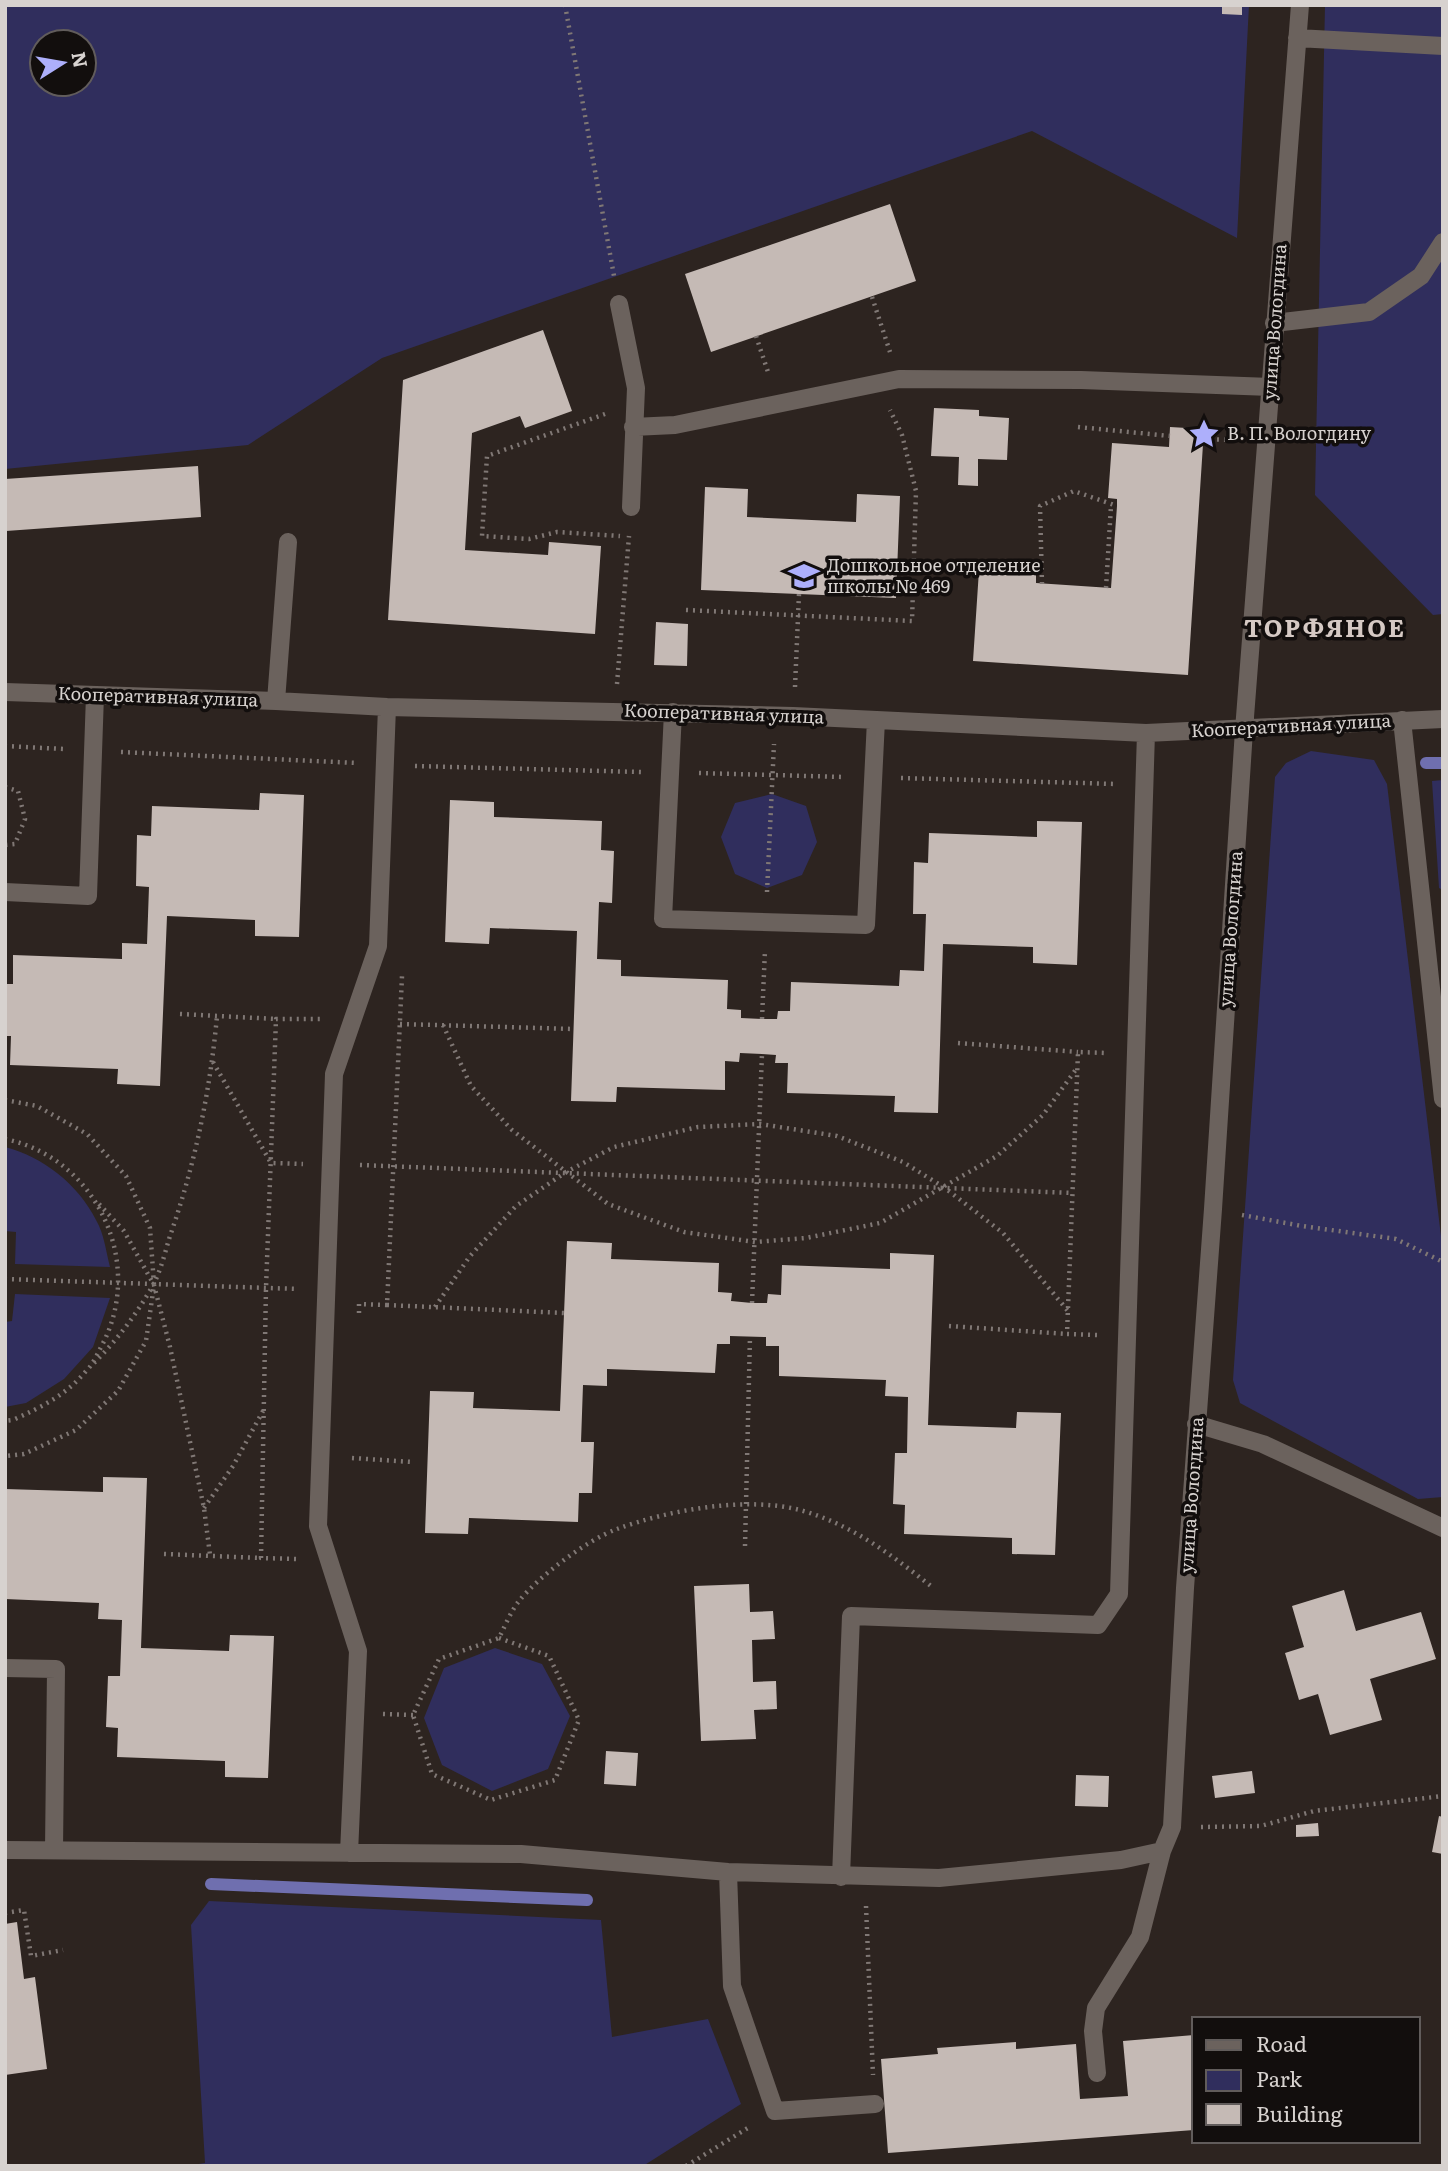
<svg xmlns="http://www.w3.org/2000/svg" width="1448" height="2171" viewBox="0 0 1448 2171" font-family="Literata,serif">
	<rect width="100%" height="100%" fill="#2d2420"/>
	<path fill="#302e5d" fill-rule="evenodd" d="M5,5h1244l-12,233 -205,-107 -650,227 -134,87 -243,24zM42,42h42v42h-42z
		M1325,5h118v609l-10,1 -118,-120z
		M1311,751l63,9 13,24 56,469v244l-25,2 -178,-96 -7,-23 42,-603 11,-14z
		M1443,780v110l-4,-2 -7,-107z
		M772,794l34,12 11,36 -15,33 -35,13 -32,-14 -14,-37 14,-34z
		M5,1147c38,10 73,37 91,73 8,13 10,32 14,47l-95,-3 1,-32 -11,-1z
		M15,1294l95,4 -17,49 -29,32 -38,24 -21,4v-85l7,-1z
		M495,1648l47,16 28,52 -22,53 -56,22 -50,-26 -18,-47 20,-50z
		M209,1901l392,19 11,117 96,-18 33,85 -98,62h-457l19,-3 -14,-238z"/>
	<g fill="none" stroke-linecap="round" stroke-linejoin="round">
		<path stroke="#6f6faf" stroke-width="12" d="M1426,763h17
			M211,1884l376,16"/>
	</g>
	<path fill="#c5bab5" d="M1222,5h20v10l-20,-1z
		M890,204l26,77 -205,71 -26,-78z
		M543,330l29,81 -47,17 -5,-12 -48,17 -7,117 83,5 1,-13 52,4 -6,88 -207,-14 15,-240z
		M934,408l45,2v6l30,2 -2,42 -29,-1v27l-20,-1 1,-28 -28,-1z
		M1170,427l34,2 -16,246 -215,-14 6,-91 57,4v9l75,5 6,-82v-7l-9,-1 4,-55 57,4z
		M198,466l3,51 -195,14 -1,-52z
		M705,487l43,2 -1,28 109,5 1,-28 43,2 -4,102 -195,-8z
		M656,622l32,2 -1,42 -33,-1z
		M260,793l44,2 -5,142 -44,-1v-16l-88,-4 -7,170 -43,-2 1,-15 -108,-4 1,-29h-6v-52h8v-29l109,4v-16l25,1 2,-57 -13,-1 1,-51 14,1 1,-30 107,4z
		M450,800l44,2v15l108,4 -1,29 13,1 -2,52 -13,-1 -2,57 24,1v16l107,4 -1,29 14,1v8l21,1h15l1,-8h12l1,-29 108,4 1,-16 24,1 2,-57h-13l1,-52 14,1 1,-30 108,4v-16l45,1 -5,143 -44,-2v-16l-90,-3 -5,169 -44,-1 1,-16 -108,-3 1,-30h-13l1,-8 -14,-1 -22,-1 -1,9 -14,-1v29l-108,-3 -1,15 -45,-1 6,-170 -87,-3 -1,16 -44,-2z
		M567,1241l45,2 -1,16 108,4 -1,29 14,1 -1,8 21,2h15l1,-9 13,1 1,-30 108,4v-16l44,2 -6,170 88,3 1,-16 44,1 -6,142 -43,-1v-16l-108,-4 1,-29 -12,-1 2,-51h12l1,-56 -23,-1 1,-16 -107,-4v-30h-13v-9l-36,-1v8h-13l-2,29 -108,-4v17l-24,-1 -2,57h13l-2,51h-13l-1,29 -109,-4 -1,16 -43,-1 5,-142 44,1 -1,16 87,3z
		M103,1477l44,1 -6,170 88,3 1,-16 44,1 -6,142 -43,-1v-16l-108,-4 1,-29 -12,-1 2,-51h12l2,-56 -24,-1 1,-16 -94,-4v-110l98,3z
		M749,1584l1,28 23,-1 2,28 -23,1 1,42 23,-1 1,28 -23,1 2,29 -55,2 -7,-155z
		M1344,1590l12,41 65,-19 15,47 -66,20 12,41 -52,15 -12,-41 -19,6 -14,-47 19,-6 -12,-41z
		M606,1751l32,2 -2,33 -32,-2z
		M1252,1771l3,22 -40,5 -3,-22z
		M1076,1775l33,1 -1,31 -33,-1z
		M1439,1816l4,1v37l-11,-2z
		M1318,1823l1,13 -23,1v-12z
		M17,1922l7,57 11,-2 12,92 -42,6v-151z
		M1194,2035v95l-306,23 -7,-94 57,-5 -1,-6 79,-6v7l60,-5 4,55 48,-3 -5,-55z"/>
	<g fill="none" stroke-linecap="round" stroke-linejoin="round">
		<path stroke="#807875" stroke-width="4.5" stroke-dasharray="2 5" stroke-linecap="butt" d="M565,5l49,271
			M872,297l18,55
			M756,336l13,39
			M605,414l-118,42 -5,80 47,3 28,-7 63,4
			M1078,427l92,9
			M1203,439l28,1
			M1042,584l-2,-78 34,-15 43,15
			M1106,588l5,-82
			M686,610l226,11 4,-130 -14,-56 -12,-25
			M617,684l12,-148
			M795,687l4,-93
			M5,746l59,3
			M121,752l236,11
			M415,766l226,6
			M699,773l145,4
			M901,778l216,6
			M5,787l13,4 7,28 -10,25 -10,1
			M767,892l7,-148
			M180,1014l96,5
			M762,1019l3,-69
			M400,1024l174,5
			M443,1025l28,61 41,44 96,74 76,28 71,10 51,-4 74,-15 117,-67 46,-41 34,-47
			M958,1043l120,9
			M213,1062l58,101 32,1
			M5,1100l32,6 50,28 39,42 24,52 4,57 -8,56 -28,50 -42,39 -52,24 -19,2
			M5,1139c93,19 141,126 96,208 -4,8 -8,17 -14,23 -22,26 -44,36 -74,50l-8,1
			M360,1165l713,28
			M99,1204l25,27 30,54 16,62 34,161 6,47
			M1242,1215l60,11 94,13 47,23
			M5,1279l293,10
			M752,1303l10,-249
			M387,1305l177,8
			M435,1307l35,-51 46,-50 50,-34 48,-25 84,-20 62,-3 77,12 66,26 42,26 58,45 65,78
			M359,1313v-9l28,1 15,-329
			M949,1326l118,8
			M1097,1335l-30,-1 11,-282 28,1
			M94,1363c23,-23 42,-48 58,-76 9,-16 13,-35 18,-51 25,-72 40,-144 47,-220
			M352,1458l60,4
			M204,1508l29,-42 30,-55
			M745,1546l5,-210
			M164,1554l97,4
			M296,1559l-35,-1 5,-270 10,-269h47
			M499,1638l50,18 30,64 -24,60 -64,20 -59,-26 -19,-59 26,-56 60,-21c6,-12 12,-27 20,-37 20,-25 68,-61 98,-72 52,-19 129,-33 183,-19 51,14 92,45 132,77
			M383,1714l30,1
			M1201,1827l60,-1 53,-15 129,-15
			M866,1906l7,169
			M5,1913l19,-3 7,46 32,-6
			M686,2166l65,-40"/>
		<path stroke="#6b625d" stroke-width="18" d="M1297,38l146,8
			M619,304l17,84 -5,119
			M1274,323l95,-11 52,-36 22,-34
			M633,427l42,-2 224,-46 182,1 190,7
			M5,692l271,9 111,6 406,9 353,17 297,-14
			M276,701l12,-159
			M673,712l-10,207 203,6 10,-205
			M1402,720l41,379
			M5,892l83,4 7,-201
			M1196,1424l67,20 180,84
			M5,1668l51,1 -2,181
			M5,1850l516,4 207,18 211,6 182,-18 41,-9
			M349,1853l9,-202 -40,-125 16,-452 44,-128 9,-239
			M728,1872l4,114 43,125 100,-7
			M841,1877l10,-261 247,9 21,-31 27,-861
			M1097,2073l-4,-42 3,-23 44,-71 22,-86 10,-24 13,-239 28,-379 31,-479 56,-725"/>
	</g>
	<defs>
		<g id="sight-bare" transform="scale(2.415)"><path d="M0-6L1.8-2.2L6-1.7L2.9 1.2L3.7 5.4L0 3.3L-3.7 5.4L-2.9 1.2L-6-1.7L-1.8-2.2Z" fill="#adaffb" stroke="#120e0d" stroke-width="2.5" paint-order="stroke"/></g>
		<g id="school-bare" transform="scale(2.415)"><path d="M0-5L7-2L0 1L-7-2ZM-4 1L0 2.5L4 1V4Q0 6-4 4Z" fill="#adaffb" stroke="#120e0d" stroke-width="2.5" paint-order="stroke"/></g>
	</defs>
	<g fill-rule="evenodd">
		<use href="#sight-bare" x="1204" y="434"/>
		<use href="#school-bare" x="804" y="576"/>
	</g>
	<g text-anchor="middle" stroke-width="7" stroke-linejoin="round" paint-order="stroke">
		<g font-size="18" fill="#d7d2cf" stroke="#120e0d">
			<text transform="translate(1275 322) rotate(-86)" y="6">улица Вологдина</text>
			<text transform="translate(158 697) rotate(2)" y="6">Кооперативная улица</text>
			<text transform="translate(724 714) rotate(2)" y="6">Кооперативная улица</text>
			<text transform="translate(1291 726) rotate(-3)" y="6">Кооперативная улица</text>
			<text transform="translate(1231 929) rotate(-86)" y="6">улица Вологдина</text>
			<text transform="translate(1192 1495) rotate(-86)" y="6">улица Вологдина</text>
		</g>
		<g font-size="18" fill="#d7d2cf" stroke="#120e0d" text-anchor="start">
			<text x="1227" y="440">В. П. Вологдину</text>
			<text x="827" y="572">Дошкольное отделение<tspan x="827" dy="21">школы № 469</tspan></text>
		</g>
		<g font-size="24" font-weight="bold" letter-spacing="2" fill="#d5c9c4" stroke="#120e0d">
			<text x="1325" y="637">ТОРФЯНОЕ</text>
		</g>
	</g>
	<rect width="1448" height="2171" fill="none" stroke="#d7d2cf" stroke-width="14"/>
	<rect x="1192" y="2017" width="228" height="126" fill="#120e0d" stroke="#615c5b" stroke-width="2"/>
	<rect x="1206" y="2040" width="35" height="10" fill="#6b625d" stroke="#615c5b" stroke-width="2"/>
	<text x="1256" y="2052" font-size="21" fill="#d7d2cf">Road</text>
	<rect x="1206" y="2070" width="35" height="21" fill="#302e5d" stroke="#615c5b" stroke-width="2"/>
	<text x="1256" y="2087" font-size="21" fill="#d7d2cf">Park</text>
	<rect x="1206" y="2104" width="35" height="21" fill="#c5bab5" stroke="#615c5b" stroke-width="2"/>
	<text x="1256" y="2122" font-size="21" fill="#d7d2cf">Building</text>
	<g transform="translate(63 63) rotate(79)"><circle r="33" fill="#120e0d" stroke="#615c5b" stroke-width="2"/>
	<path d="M0-5L12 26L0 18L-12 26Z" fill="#adaffb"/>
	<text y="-10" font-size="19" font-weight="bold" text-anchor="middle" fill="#d7d2cf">N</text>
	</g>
</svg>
